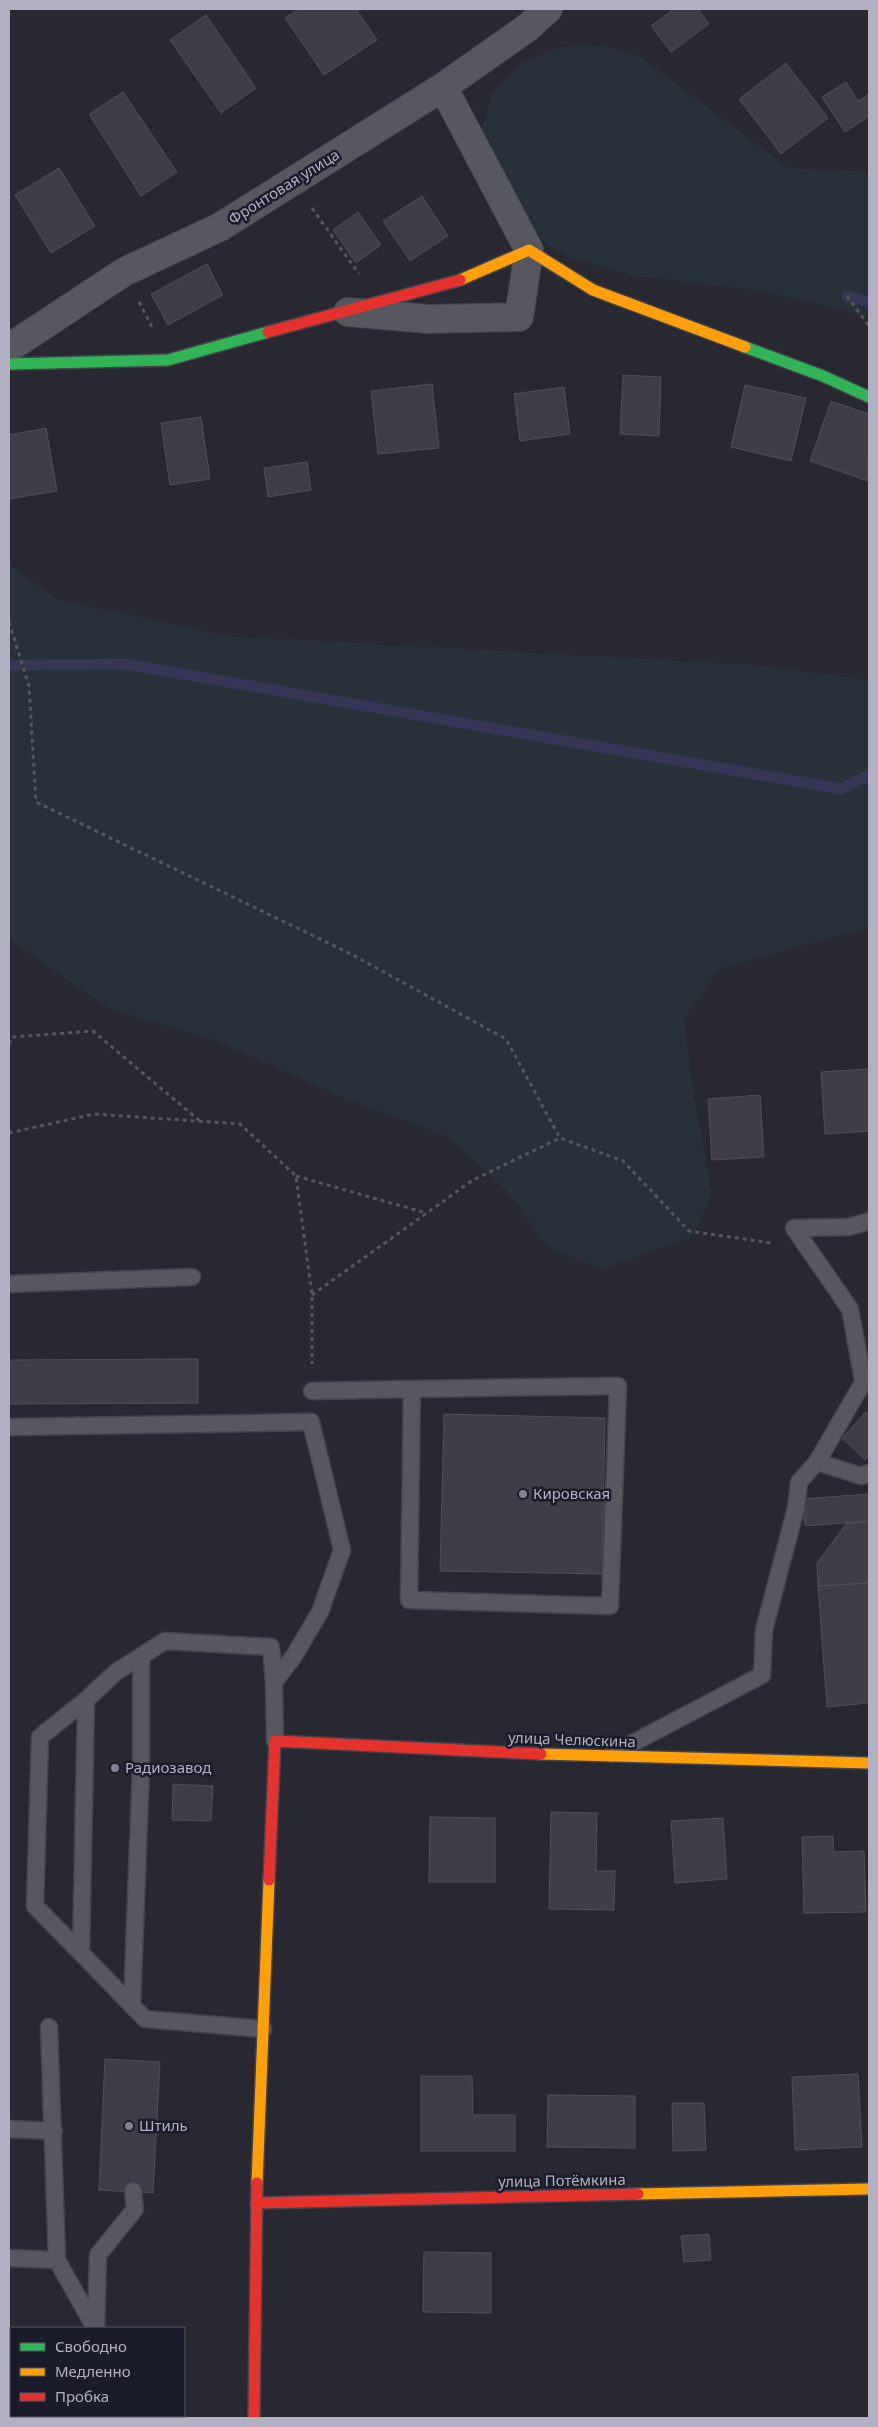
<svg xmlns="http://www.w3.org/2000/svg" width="878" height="2427" viewBox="0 0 878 2427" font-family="'Noto Sans',sans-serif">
	<rect width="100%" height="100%" fill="#272832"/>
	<path fill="#283139" d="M603,45l38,12 147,111 81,4v147l-22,-8 -84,-20 -133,-16 -66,-20 -46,-31 -39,-86 13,-43 29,-32 40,-16z
		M9,565l48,34 170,37 525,29 117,15v247l-150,42 -35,50 9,69 19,107 -20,42 -90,32 -54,-21 -41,-57 -58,-54 -103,-38 -131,-59 -105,-31 -101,-70z"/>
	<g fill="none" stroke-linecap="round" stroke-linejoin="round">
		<path stroke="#363757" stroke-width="11" d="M847,296l22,6
			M9,665l116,-1 716,125 28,-14"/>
	</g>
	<path fill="#3e3e48" stroke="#4e4f59" d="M299,9h57l21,31 -53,35 -39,-57z
		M674,9h24l11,15 -38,28 -20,-26z
		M206,15l50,73 -35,25 -51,-73z
		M786,63l42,55 -47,36 -42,-55z
		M846,82l12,19 11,-7v22l-24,16 -23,-35z
		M123,92l54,80 -36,24 -52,-82z
		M59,168l36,58 -44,27 -36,-58z
		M422,196l26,40 -38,25 -27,-40z
		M358,212l23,33 -25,18 -23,-33z
		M207,264l16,31 -55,30 -17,-31z
		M623,375l38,2 -2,59 -39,-2z
		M432,384l7,64 -61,6 -7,-63z
		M745,385l61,13 -15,63 -60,-14z
		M564,387l6,47 -50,7 -6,-47z
		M831,401l38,13 -1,67 -58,-20z
		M201,417l9,62 -40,6 -9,-62z
		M46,428l11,63 -48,8v-64z
		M307,462l4,28 -43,7 -4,-29z
		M869,1069v62l-44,3 -4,-62z
		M760,1095l4,62 -52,3 -4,-61z
		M198,1359v44l-189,1v-44z
		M866,1412l3,3v40l-4,5 -23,-22z
		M444,1414l161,4 -3,156 -162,-3z
		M869,1494v27l-64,5 -3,-27z
		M869,1521v62l-51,3 -1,-23 29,-39z
		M869,1583v120l-42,4 -9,-121z
		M173,1784l40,2 -2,35 -39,-1z
		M551,1812l46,1 -1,58h19l-1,39 -65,-1z
		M430,1817l65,1v64h-66z
		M723,1818l4,61 -52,4 -4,-62z
		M833,1836l1,16 30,-1 2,61 -62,1 -2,-76z
		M105,2059l55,3 -7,131 -54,-3z
		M858,2074l4,73 -67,3 -3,-73z
		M421,2076h51l1,39h42v36h-94z
		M548,2095l87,1v52l-88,-1z
		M672,2103h32l2,47 -33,1z
		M709,2234l2,26 -27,2 -3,-26z
		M424,2252l67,1v60l-68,-1z
		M9,2367h2v49h26v2h-28z"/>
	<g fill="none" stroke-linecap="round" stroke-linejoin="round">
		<g stroke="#43434b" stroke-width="19">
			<path id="lane" d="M9,1284l183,-7
				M863,1380l-13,-71 -56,-81 55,-1 20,-6
				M312,1391l100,-2 -3,211 201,6 8,-220 -206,3
				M9,1427l302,-5 31,128 -22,62 -26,44 -20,26
				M817,1462l52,-90
				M612,1754l150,-79 2,-45 32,-122 3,-26 18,-20 44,14 8,-3
				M81,1953l-46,-47 5,-169 46,-37
				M132,2004l9,-237v-111
				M49,2027l8,233 38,68
				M263,2029l-118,-10 -64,-66 5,-253 30,-28 49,-31 106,6 3,35 1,59
				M9,2129l45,2
				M9,2258l48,2
				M96,2328l2,-73 37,-46 -2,-18
				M96,2418v-2"/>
		</g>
		<g stroke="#43434b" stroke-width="30">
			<path id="street" d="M348,312l79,7 92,-2 10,-67 -86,-163
				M9,348l115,-76 96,-45 223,-140 84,-59 21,-19"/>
		</g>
		<g stroke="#43434b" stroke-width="14">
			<path id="fast" d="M745,347l78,29 46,21
				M9,364l159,-4 100,-28"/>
		</g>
		<g stroke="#43434b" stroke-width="14">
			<path id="slow" d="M460,280l69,-30 64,40 152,57
				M541,1754l328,9
				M257,2183l12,-303
				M638,2194l231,-5"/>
		</g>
		<g stroke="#43434b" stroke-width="14">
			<path id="jam" d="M268,332l192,-52
				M269,1880l6,-139 266,13
				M256,2203l382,-9
				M254,2418l3,-235"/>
		</g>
		<path stroke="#55565d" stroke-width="3" stroke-dasharray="4 4" stroke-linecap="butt" d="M312,208l47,66
			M847,296l22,30
			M139,302l13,25
			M9,622l20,64 7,116 315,152 155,85 54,99
			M9,1044l3,-7 81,-6 108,91
			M9,1133l85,-19 146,10 56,52 16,119v69
			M296,1176l130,37
			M312,1295l161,-115 87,-42 63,23 66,70 83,12"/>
		<use href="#lane" stroke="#575760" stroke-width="16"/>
		<use href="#street" stroke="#575760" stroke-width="28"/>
		<use href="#fast" stroke="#30b455" stroke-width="11"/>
		<use href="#slow" stroke="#ff9f0a" stroke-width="11"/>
		<use href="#jam" stroke="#e5322d" stroke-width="11"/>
	</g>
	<g fill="#818190" stroke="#1b1c2b" stroke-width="2">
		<circle cx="523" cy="1494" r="5"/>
		<circle cx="115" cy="1768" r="5"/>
		<circle cx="129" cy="2126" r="5"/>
	</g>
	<g text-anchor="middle" stroke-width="5" stroke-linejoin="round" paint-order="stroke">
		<g font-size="15" fill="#b1b1c3" stroke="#1b1c2b">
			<text transform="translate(284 187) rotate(-32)" y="5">Фронтовая улица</text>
			<text transform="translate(572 1740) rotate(2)" y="5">улица Челюскина</text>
			<text transform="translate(562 2181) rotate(-1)" y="5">улица Потёмкина</text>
		</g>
		<g font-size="15" fill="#b1b1c3" stroke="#1b1c2b" text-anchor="start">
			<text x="533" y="1499">Кировская</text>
			<text x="125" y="1773">Радиозавод</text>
			<text x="139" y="2131">Штиль</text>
		</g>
	</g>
	<rect width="878" height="2427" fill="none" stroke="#b1b1c3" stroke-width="20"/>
	<rect x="10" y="2327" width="175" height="90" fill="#1b1c2b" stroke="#575868"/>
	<rect x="20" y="2343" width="25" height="8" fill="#30b455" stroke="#575868"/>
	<text x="55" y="2352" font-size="15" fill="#b1b1c3">Свободно</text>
	<rect x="20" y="2368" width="25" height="8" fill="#ff9f0a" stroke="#575868"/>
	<text x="55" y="2377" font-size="15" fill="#b1b1c3">Медленно</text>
	<rect x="20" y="2393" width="25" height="8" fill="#e5322d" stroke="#575868"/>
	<text x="55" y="2402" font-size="15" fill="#b1b1c3">Пробка</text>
</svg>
